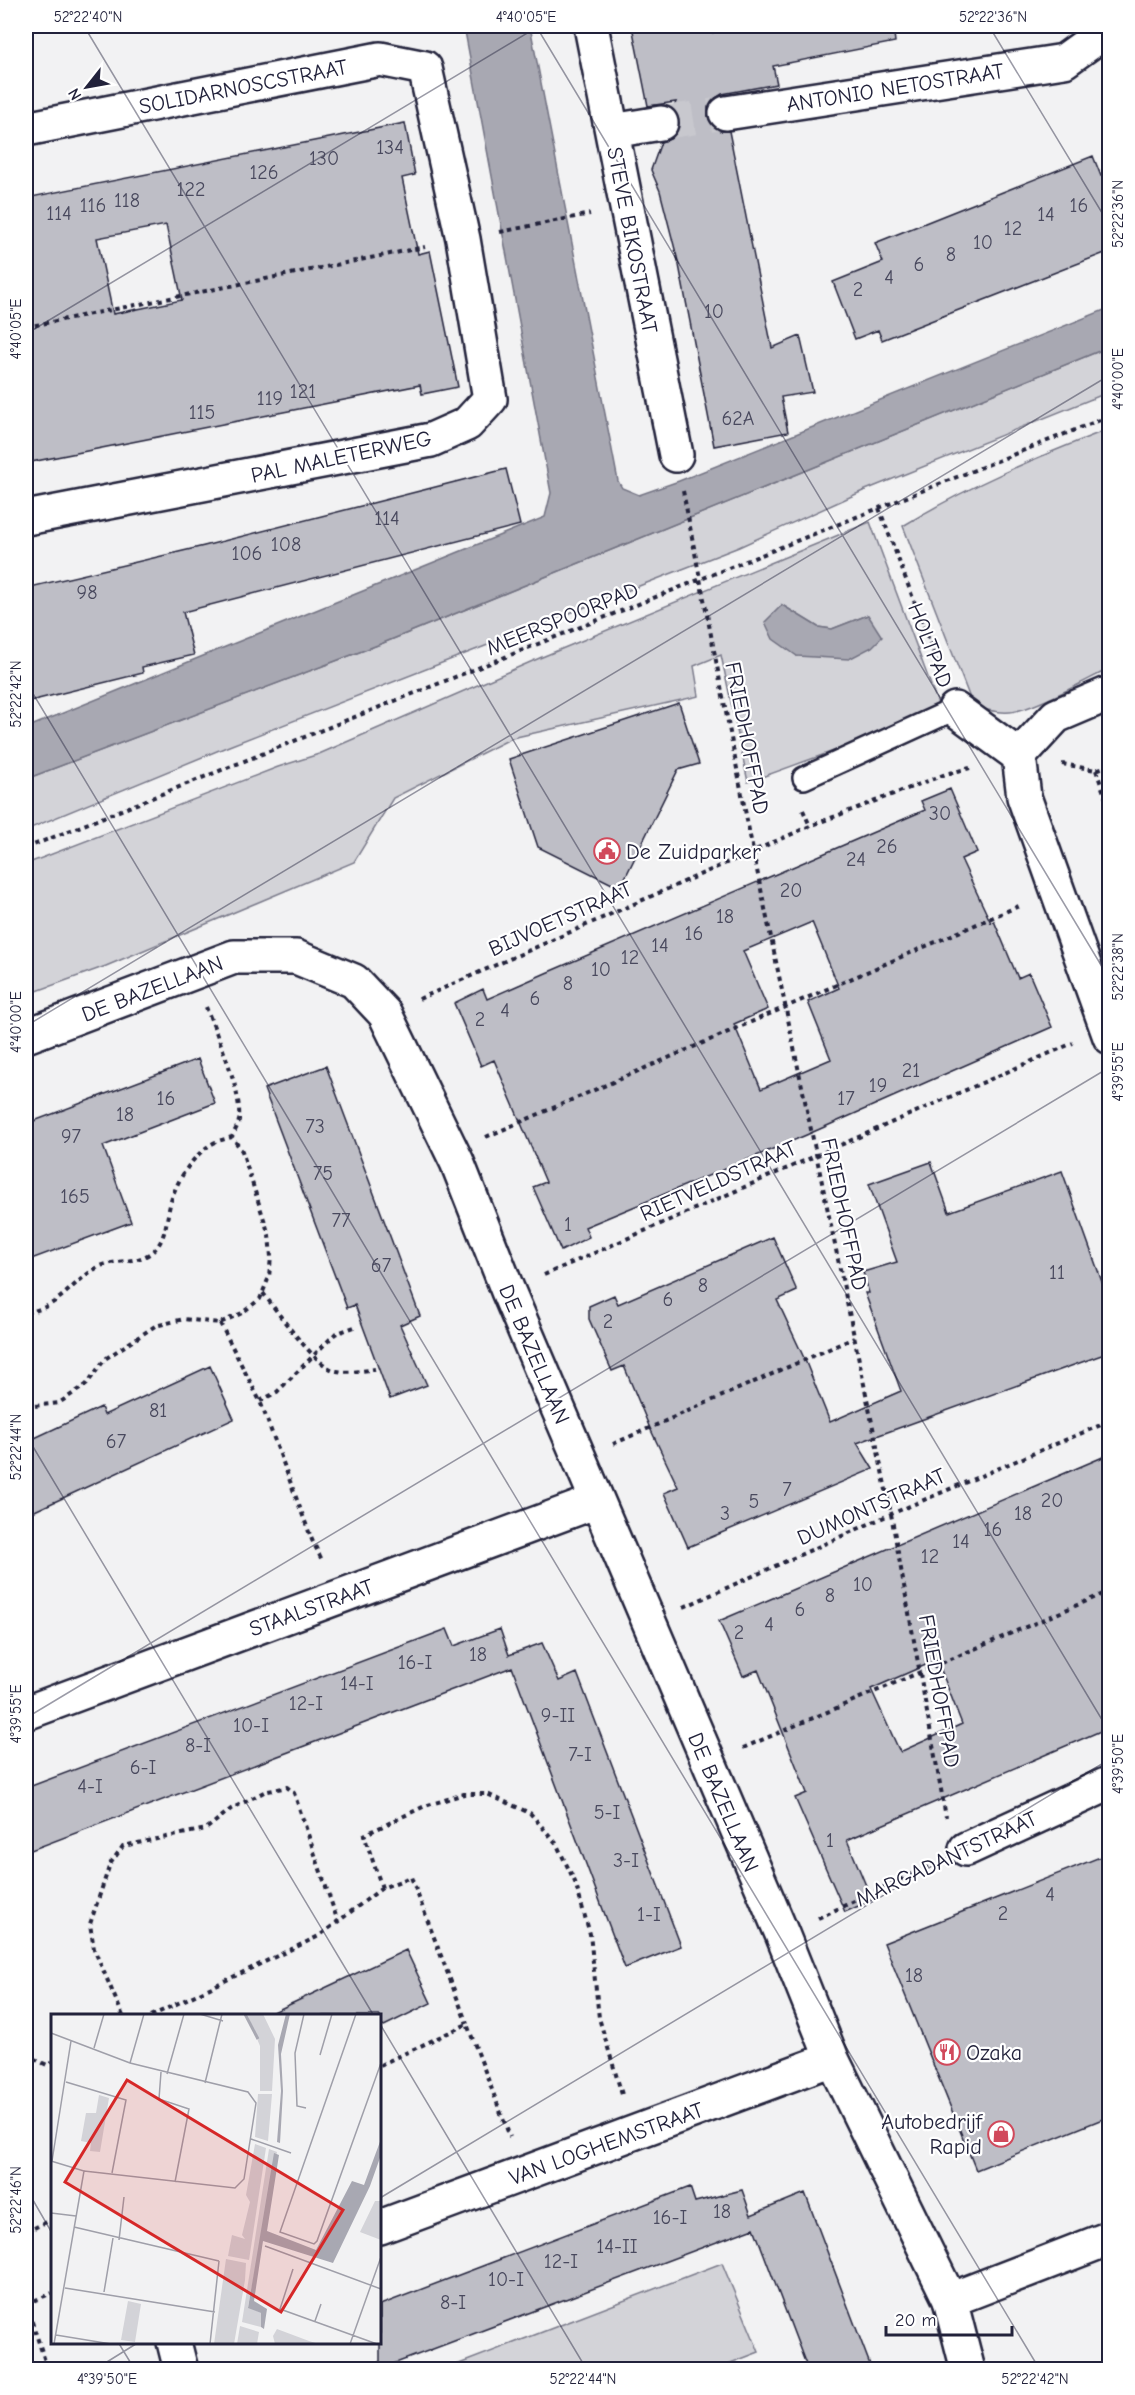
<svg xmlns="http://www.w3.org/2000/svg" width="1135" height="2395" viewBox="0 0 1135 2395" font-family="'Comic Neue',sans-serif">
	<rect width="100%" height="100%" fill="#f2f2f3"/>
	<filter id="ink" filterUnits="userSpaceOnUse"><feTurbulence type="fractalNoise" baseFrequency=".0167" numOctaves="2"/><feDisplacementMap in="SourceGraphic" scale="12" xChannelSelector="R" yChannelSelector="G"/><feConvolveMatrix kernelMatrix="1 2 1 2 8 2 1 2 1" color-interpolation-filters="sRGB"/></filter>
	<g filter="url(#ink)">
		<path fill="#d3d3d8" stroke="#7a7a8a" stroke-width="1.5" fill-rule="evenodd" d="M1109,347v45l-246,99 -124,56 -510,199 -203,84v-51l357,-136z
			M1109,429v240c-23,11 -76,41 -99,43 -14,1 -25,-2 -37,-6l-70,-180c65,-40 136,-70 206,-97z
			M870,522l71,190 -193,70 -27,-127 -27,11 5,30 -187,42 -119,60 -39,64 -248,104 -80,29v-131l252,-97 41,-13 223,-97zM782,605l36,22 14,2 36,-14 -71,41z
			M722,2263l37,89 -44,17h-269z"/>
		<path fill="#a8a8b2" stroke="#727282" stroke-width="1.5" d="M464,26h66l88,455 4,7 17,7 40,-14 430,-173v39l-726,296 -357,136v-51l519,-211 6,-24z
			M782,605l36,22 14,2 36,-14 14,22 -10,10 -23,12 -52,-3 -24,-17 -8,-17z"/>
		<path fill="#bebec6" stroke="#22223b" stroke-width="1.5" fill-rule="evenodd" d="M632,26h77l1,7 38,-7h145l2,16 -122,24 4,18 -55,10 -8,5 -6,8v9l4,9 8,6h9l43,217 28,-12 13,56 -32,5 7,35 -74,14 -35,-181 -19,-74 -9,-21 10,-28 11,-4 7,-9v-10l-6,-10 3,-7 -28,4z
			M405,123l10,52 -13,3 16,76 12,-3 28,136 -36,7 -2,-9 -394,78v-265zM166,225l16,75 -69,14 -16,-76z
			M1093,156l8,20 9,-3v78l-228,89 -4,-10 -23,9 -22,-57 50,-20 -8,-19z
			M506,469l14,56 -337,87 11,43 -52,12 1,6 -117,29v-114l178,-42z
			M679,703l20,61 -21,6 -58,118 -82,-41 -29,-88z
			M950,789l27,63 -16,7 30,64 3,-2 24,57 11,-5 23,54 -248,109 -219,91 4,10 -28,14 -28,-64 13,-5 -52,-122 -13,6 -27,-63 29,-14 4,10 59,-26 379,-163 -4,-9zM812,922l27,66 -31,14 23,57 -70,30 -27,-65 34,-15 -25,-58z
			M198,1059l17,44 -112,43 28,76 -105,39v-137z
			M326,1066l94,250 -20,9 27,60 -37,14 -35,-94 -8,3 -83,-219z
			M931,1162l18,50 113,-41 48,133v48l-253,91 16,26 -185,78 -24,-54 14,-6 -29,-61 -25,-60 -12,5 -23,-52v-13l25,-11 4,9 155,-67 24,54 -20,9 28,60 25,62 71,-31 -36,-98h4l-6,-21 34,-10 -28,-78z
			M210,1366l24,53 -208,96v-73l75,-35 3,8z
			M1110,1454v273l-263,113 25,60 -27,12 -50,-114 12,-5 -49,-123 -15,6 -24,-55zM937,1660l25,64 -62,28 -29,-63z
			M447,1629l7,17 46,-17 9,26 33,-12 17,38 18,-8 104,273 -56,22 -113,-301 -486,185v-64z
			M1110,1853v263l-134,54 -92,-227z
			M406,1950l25,53 -51,25v-12h-115z
			M690,2187l5,15 47,-12 9,25 54,-22 67,177h-64l-54,-142 -374,141v-64z"/>
		<g fill="none" stroke-linecap="round" stroke-linejoin="round">
			<path stroke="#c8c8ce" stroke-width="33" stroke-dasharray="33 16" stroke-linecap="butt" d="M661,123l65,-10"/>
			<g stroke="#22223b" stroke-width="26">
				<path id="service" d="M804,778l151,-69"/>
			</g>
			<g stroke="#22223b" stroke-width="38">
				<path id="minor" d="M591,26l85,429
					M726,113l338,-52 46,-33
					M26,129l354,-70 45,9 38,171 27,160 -23,25 -36,16 -405,78
					M612,131l49,-8
					M1110,693l-54,23 -37,40 5,41 86,240
					M955,709l64,47
					M26,1036l208,-79h62l58,24 31,33 72,148 51,129 274,643 50,125 118,241
					M26,1713l571,-212
					M966,1849l144,-66
					M380,2227l452,-168
					M174,2342l7,28"/>
			</g>
			<g stroke="#22223b" stroke-width="38">
				<path id="tertiary" d="M968,2370l-18,-70 160,-62"/>
			</g>
			<path stroke="#22223b" stroke-width="4" stroke-dasharray="4.5 4.5" stroke-linecap="butt" d="M500,232l90,-18
				M26,327l399,-80
				M683,491l70,360 138,663 55,303
				M879,508l63,167
				M1062,764l34,6 14,-5
				M1096,770l14,40
				M803,810l7,16
				M26,848l1084,-432
				M419,999l391,-173 136,-52 24,-6
				M206,1007c11,29 36,82 33,113 -1,6 -5,12 -7,17
				M486,1137l535,-232
				M544,1275l529,-232
				M263,1293c14,18 53,75 74,78 12,2 26,0 38,-2
				M26,1312c32,-3 44,-28 69,-43 17,-11 41,-4 57,-17 15,-12 14,-34 19,-51 6,-21 21,-44 39,-56 6,-4 15,-6 22,-8l10,14 27,84 2,22 -2,20 -9,22 -18,14 -22,10 -36,-4 -29,7 -50,33 -19,26 -27,18 -33,4
				M220,1323l40,78 52,139 11,22
				M260,1401l17,-9 58,-58 22,-8
				M613,1444l241,-106
				M684,1607l207,-93 219,-93
				M743,1748l367,-157
				M382,1888l-18,-53 61,-29 39,-12h23l43,19 26,30 19,39 15,52 9,84 24,80
				M818,1918l115,-54
				M123,2016l-29,-67 -4,-25 20,-60 13,-18 83,-17 25,-20 33,-17 23,-5 7,6 44,129
				M151,2016l168,-80 63,-48 29,-11 56,147
				M26,2055l21,10 5,-3
				M380,2065l87,-41 43,113
				M26,2232l26,-13
				M26,2304l22,66
				M26,2304l26,-11"/>
			<use href="#service" stroke="#fff" stroke-width="21"/>
			<use href="#minor" stroke="#fff" stroke-width="33"/>
			<use href="#tertiary" stroke="#fff" stroke-width="33"/>
		</g>
	</g>
	<path fill="none" stroke="#22223b" stroke-width="1.5" stroke-opacity="0.45" d="M84,26l1026,1707M536,26l574,954M989,26l121,200M26,334l513,-308M26,682l1014,1688M26,1026l1084,-651M26,1435l348,581M26,1718l1084,-651M380,2024l207,346M26,2188l26,45M380,2198l730,-439M118,2342l17,28M94,2370l45,-28"/>
	<defs>
		<g id="civic-ring" transform="scale(1.35)"><circle r="9.5" fill="#fff" stroke="#d1495b" stroke-width="1.5"/><path d="M-.6-6.5H3V-4.5H.6V-3L4-1V1h2V6H-6V1h2V-1L-.6-3ZM-1.2 2.5V6h2.4V2.5Z" fill="#d1495b"/></g>
		<g id="restaurant-ring" transform="scale(1.35)"><circle r="9.5" fill="#fff" stroke="#d1495b" stroke-width="1.5"/><path d="M-5-6h1v4h1v-4h1v4h1v-4h1v5L-1.5 .5V6h-2V.5L-5-1ZM5-6V6H3V1.5H1.5Q1.5-4 5-6Z" fill="#d1495b"/></g>
		<g id="shop-ring" transform="scale(1.35)"><circle r="9.5" fill="#fff" stroke="#d1495b" stroke-width="1.5"/><path d="M-5-2.5h2.3a2.7 3.5 0 0 1 5.4 0H5L5.5 6h-11ZM-1.5-2.5h3a1.5 2.3 0 0 0-3 0Z" fill="#d1495b"/></g>
	</defs>
	<g fill-rule="evenodd">
		<use href="#civic-ring" x="607" y="851"/>
		<use href="#restaurant-ring" x="947" y="2052"/>
		<use href="#shop-ring" x="1001" y="2134"/>
	</g>
	<g text-anchor="middle" stroke-width="4.5" stroke-linejoin="round" paint-order="stroke">
		<g font-size="20" fill="#49495e">
			<text x="390" y="154">134</text>
			<text x="324" y="165">130</text>
			<text x="264" y="179">126</text>
			<text x="191" y="196">122</text>
			<text x="127" y="207">118</text>
			<text x="93" y="212">116</text>
			<text x="1079" y="212">16</text>
			<text x="59" y="220">114</text>
			<text x="1046" y="221">14</text>
			<text x="1013" y="235">12</text>
			<text x="983" y="249">10</text>
			<text x="951" y="261">8</text>
			<text x="919" y="271">6</text>
			<text x="889" y="284">4</text>
			<text x="858" y="296">2</text>
			<text x="714" y="318">10</text>
			<text x="303" y="398">121</text>
			<text x="270" y="405">119</text>
			<text x="202" y="419">115</text>
			<text x="738" y="425">62A</text>
			<text x="387" y="525">114</text>
			<text x="286" y="551">108</text>
			<text x="247" y="560">106</text>
			<text x="87" y="599">98</text>
			<text x="940" y="820">30</text>
			<text x="887" y="853">26</text>
			<text x="856" y="866">24</text>
			<text x="791" y="897">20</text>
			<text x="725" y="923">18</text>
			<text x="694" y="940">16</text>
			<text x="660" y="952">14</text>
			<text x="630" y="964">12</text>
			<text x="601" y="976">10</text>
			<text x="568" y="990">8</text>
			<text x="535" y="1005">6</text>
			<text x="505" y="1017">4</text>
			<text x="480" y="1026">2</text>
			<text x="911" y="1077">21</text>
			<text x="878" y="1092">19</text>
			<text x="166" y="1105">16</text>
			<text x="846" y="1105">17</text>
			<text x="125" y="1121">18</text>
			<text x="315" y="1133">73</text>
			<text x="71" y="1143">97</text>
			<text x="323" y="1180">75</text>
			<text x="75" y="1203">165</text>
			<text x="341" y="1227">77</text>
			<text x="568" y="1231">1</text>
			<text x="381" y="1272">67</text>
			<text x="1057" y="1279">11</text>
			<text x="703" y="1292">8</text>
			<text x="668" y="1306">6</text>
			<text x="608" y="1328">2</text>
			<text x="158" y="1417">81</text>
			<text x="116" y="1448">67</text>
			<text x="787" y="1496">7</text>
			<text x="1052" y="1507">20</text>
			<text x="754" y="1508">5</text>
			<text x="725" y="1520">3</text>
			<text x="1023" y="1520">18</text>
			<text x="993" y="1536">16</text>
			<text x="961" y="1548">14</text>
			<text x="930" y="1563">12</text>
			<text x="863" y="1591">10</text>
			<text x="830" y="1602">8</text>
			<text x="800" y="1616">6</text>
			<text x="769" y="1631">4</text>
			<text x="739" y="1639">2</text>
			<text x="478" y="1661">18</text>
			<text x="415" y="1669">16-I</text>
			<text x="357" y="1690">14-I</text>
			<text x="306" y="1710">12-I</text>
			<text x="558" y="1722">9-II</text>
			<text x="251" y="1732">10-I</text>
			<text x="198" y="1752">8-I</text>
			<text x="580" y="1761">7-I</text>
			<text x="143" y="1774">6-I</text>
			<text x="90" y="1793">4-I</text>
			<text x="607" y="1819">5-I</text>
			<text x="830" y="1847">1</text>
			<text x="626" y="1867">3-I</text>
			<text x="1050" y="1901">4</text>
			<text x="1003" y="1920">2</text>
			<text x="649" y="1921">1-I</text>
			<text x="914" y="1982">18</text>
			<text x="722" y="2218">18</text>
			<text x="670" y="2224">16-I</text>
			<text x="617" y="2253">14-II</text>
			<text x="561" y="2268">12-I</text>
			<text x="506" y="2286">10-I</text>
			<text x="453" y="2309">8-I</text>
		</g>
		<g font-size="22" fill="#22223b" stroke="#fff">
			<text transform="translate(243 86) rotate(-11)" y="8">SOLIDARNOSCSTRAAT</text>
			<text transform="translate(895 87) rotate(-9)" y="8">ANTONIO NETOSTRAAT</text>
			<text transform="translate(633 240) rotate(79)" y="8">STEVE BIKOSTRAAT</text>
			<text transform="translate(341 456) rotate(-12)" y="8">PAL MALETERWEG</text>
			<text transform="translate(562 618) rotate(-22)" y="8">MEERSPOORPAD</text>
			<text transform="translate(931 645) rotate(69)" y="8">HOLTPAD</text>
			<text transform="translate(748 738) rotate(79)" y="8">FRIEDHOFFPAD</text>
			<text transform="translate(560 918) rotate(-24)" y="8">BIJVOETSTRAAT</text>
			<text transform="translate(152 988) rotate(-21)" y="8">DE BAZELLAAN</text>
			<text transform="translate(718 1180) rotate(-24)" y="8">RIETVELDSTRAAT</text>
			<text transform="translate(845 1214) rotate(78)" y="8">FRIEDHOFFPAD</text>
			<text transform="translate(535 1354) rotate(67)" y="8">DE BAZELLAAN</text>
			<text transform="translate(871 1506) rotate(-24)" y="8">DUMONTSTRAAT</text>
			<text transform="translate(311 1607) rotate(-20)" y="8">STAALSTRAAT</text>
			<text transform="translate(940 1691) rotate(80)" y="8">FRIEDHOFFPAD</text>
			<text transform="translate(724 1802) rotate(67)" y="8">DE BAZELLAAN</text>
			<text transform="translate(946 1858) rotate(-25)" y="8">MARGADANTSTRAAT</text>
			<text transform="translate(606 2143) rotate(-20)" y="8">VAN LOGHEMSTRAAT</text>
		</g>
		<g font-size="22" fill="#22223b" stroke="#fff" text-anchor="start">
			<text x="626" y="859">De Zuidparker</text>
			<text x="966" y="2060">Ozaka</text>
			<text x="982" y="2129" text-anchor="end">Autobedrijf<tspan x="982" dy="25">Rapid</tspan></text>
		</g>
	</g>
	<g transform="translate(51 2014)">
		<rect width="330" height="330" fill="#f2f2f3"/>
		<path d="M196,0h16l12,25 -3,52h-12v-45zM207,80h14l-4,47 -13,-4zM48,81l10,3 -9,54 -10,-1 1,-8 -10,-2 5,-28h10zM204,130l11,4 -17,112 -21,-4 4,-21 13,4 -3,-4 8,-33 -4,-7zM218,135l8,3 -29,155 13,6v14l-19,-5zM324,187h6v39l-21,-8zM175,245l20,4 -1,17 -11,64h-20zM77,287l13,3 -6,38 -14,-2zM189,312l19,6 -2,12h-20zM226,315l32,12 10,3h-44l-2,-8z" fill="#d3d3d8"/>
		<path d="M235,0h4l-9,40 2,37 -3,52 -3,-1 4,-51 -3,-46zM330,125v16l-11,31 -37,77 -70,-22 -9,60 13,8 -3,20 -3,-2v-14l-13,-5 26,-155 5,2 -12,76 49,19 36,-69 12,4z" fill="#a8a8b2"/>
		<path fill="none" stroke="#a8a8b2" stroke-width="3" d="M194,0l13,25"/>
		<path fill="none" stroke="#9f9fa9" stroke-width="1.5" d="M149,0l23,7M253,0l-9,39 2,53 9,2M305,0l-76,218 34,12 3,-3 64,-178M0,19l79,30 118,29 8,11 -12,76 -9,9 -151,-17M43,34l10,-34M269,41l12,-41M79,49l14,-49M110,58l-2,27 30,10 -14,73M116,60l17,-60M15,68l60,18 -14,73M154,69l17,-69M200,125l40,14M0,147l33,10 -30,173M1,147l19,-120M0,199l25,3M23,213l145,34M68,226l5,-43M214,232l116,43M242,255l-13,40 97,35M14,274l150,24M53,278l9,-54M264,307l6,-17M5,321l55,9M159,330l9,-83M299,330l31,-87"/>
		<path fill="#d62828" fill-opacity="0.15" stroke="#d62828" stroke-width="3" d="M76,66l216,130 -62,102 -216,-130z"/>
		<rect width="330" height="330" fill="none" stroke="#22223b" stroke-width="3"/>
	</g>
	<rect width="1135" height="2395" fill="none" stroke="#fff" stroke-width="66"/>
	<g transform="translate(87 87) rotate(239)" stroke="#ffffff" stroke-width="4.5" paint-order="stroke">
	<path d="M0-4.5L10 22L0 15L-10 22Z" fill="#22223b"/>
	<text y="-9" font-size="16" font-weight="bold" text-anchor="middle" fill="#22223b">N</text>
	</g>
	<path d="M886 2326v9h126v-9" fill="none" stroke="#22223b" stroke-width="3"/>
	<text x="895" y="2326" font-size="18" fill="#22223b" stroke="#ffffff" stroke-width="4.5" paint-order="stroke">20 m</text>
	<rect x="33" y="33" width="1069" height="2329" fill="none" stroke="#22223b" stroke-width="2"/>
	<g font-size="15" text-anchor="middle" fill="#22223b">
		<text x="88" y="22">52°22'40"N</text>
		<text x="526" y="22">4°40'05"E</text>
		<text x="993" y="22">52°22'36"N</text>
		<text transform="translate(1118 214) rotate(-90)" y="5">52°22'36"N</text>
		<text transform="translate(16 329) rotate(-90)" y="5">4°40'05"E</text>
		<text transform="translate(1118 379) rotate(-90)" y="5">4°40'00"E</text>
		<text transform="translate(16 694) rotate(-90)" y="5">52°22'42"N</text>
		<text transform="translate(1118 967) rotate(-90)" y="5">52°22'38"N</text>
		<text transform="translate(16 1022) rotate(-90)" y="5">4°40'00"E</text>
		<text transform="translate(1118 1072) rotate(-90)" y="5">4°39'55"E</text>
		<text transform="translate(16 1447) rotate(-90)" y="5">52°22'44"N</text>
		<text transform="translate(16 1714) rotate(-90)" y="5">4°39'55"E</text>
		<text transform="translate(1118 1764) rotate(-90)" y="5">4°39'50"E</text>
		<text transform="translate(16 2200) rotate(-90)" y="5">52°22'46"N</text>
		<text x="107" y="2384">4°39'50"E</text>
		<text x="583" y="2384">52°22'44"N</text>
		<text x="1035" y="2384">52°22'42"N</text>
	</g>
</svg>
